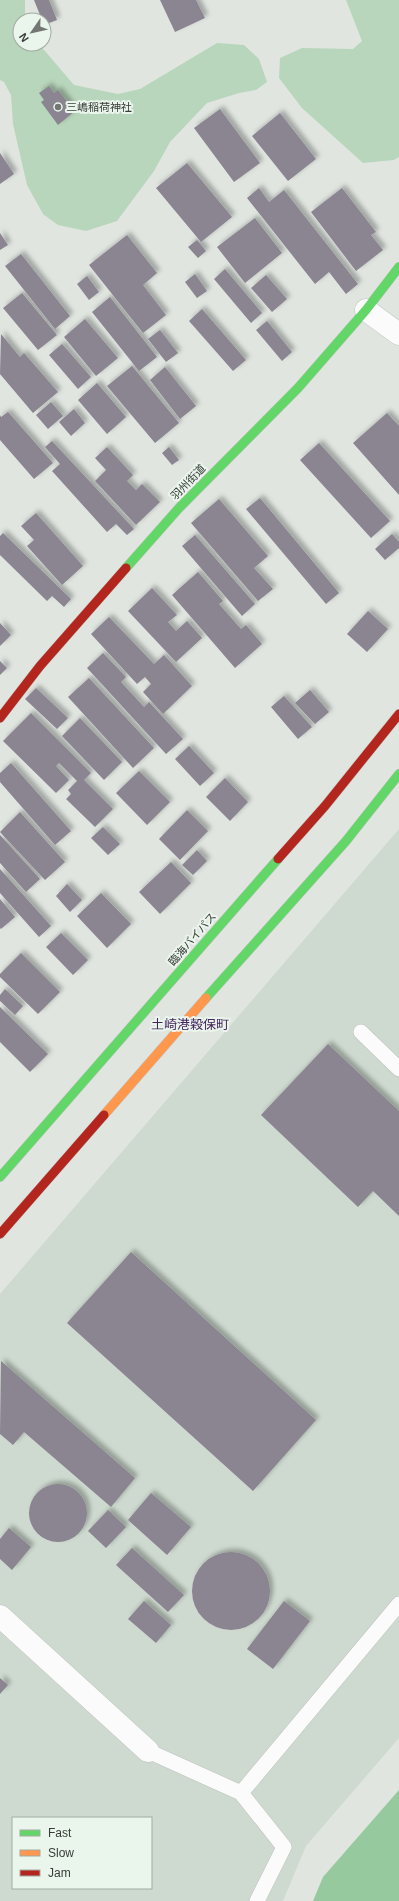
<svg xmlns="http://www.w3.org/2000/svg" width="399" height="1901" viewBox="0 0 399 1901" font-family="Arial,'Noto Sans JP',sans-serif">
	<defs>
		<filter id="shadow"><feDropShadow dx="3.5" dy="-3.5" stdDeviation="2" flood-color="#0004"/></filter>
	</defs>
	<rect width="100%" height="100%" fill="#e0e5e0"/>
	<path fill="#cedacf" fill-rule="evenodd" d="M399,829v909l-93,108 -23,55h-283v-607zM13,1818h138v70h-138z"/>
	<path fill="#b8d6bb" d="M0,0h25v15l2,5h-7v24h19l35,41 44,9 22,-5 77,-46 27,2 15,14 8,23 -11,8 -17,3 -32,10 -37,39 -16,29 -37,50 -31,10 -28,-6 -15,-11 -16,-29 -14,-61 -2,-29 -7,-13 -4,-2z
		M346,0h53v157l-5,3 -31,3 -61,-55 -23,-30 1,-20 22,-10 51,1 9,-8z"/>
	<path fill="#96c99d" d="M399,1790v111h-86l10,-24z"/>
	<path fill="#8a8590" filter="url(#shadow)" d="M34,0h15l8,20 -13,5v-5h-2z
		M160,0h36l9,18 -30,14z
		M49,86l5,7 4,-3 17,21 -17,14 -17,-23 3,-2 -5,-7z
		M220,109l40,54 -26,19 -40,-54z
		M280,113l36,46 -28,22 -36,-45z
		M0,153l14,21 -14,10z
		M187,163l45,54 -31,25 -45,-54z
		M259,188l10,14 15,-12 74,94 -12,10 -17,-22 -14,12 -68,-86z
		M342,188l34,44 -5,3 12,15 -27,21 -45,-59z
		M255,218l27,35 -37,30 -28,-36z
		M0,233l8,12 -8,5z
		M127,235l30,38 -14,12 23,30 -23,18 -54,-68z
		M197,240l9,11 -8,7 -10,-11z
		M21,254l49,62 -15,13 -50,-63z
		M225,269l37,44 -11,10 -37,-44z
		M195,274l12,17 -10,7 -12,-16z
		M266,275l21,24 -15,13 -21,-24z
		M87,276l12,16 -10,8 -12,-16z
		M22,293l35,42 -19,15 -35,-42z
		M110,297l47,60 -18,14 -47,-59z
		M202,309l44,51 -13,11 -44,-50z
		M85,319l33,39 -22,18 -32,-39z
		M267,321l25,31 -10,9 -26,-31z
		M160,330l18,23 -12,9 -18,-23z
		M1,334l19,23 4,-4 34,39 -25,21 -33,-39z
		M62,344l29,33 -13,12 -29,-34z
		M132,366l47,57 -24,20 -48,-57z
		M165,367l31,39 -16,13 -30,-39z
		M97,383l29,34 -19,17 -29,-34z
		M51,402l12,14 -15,13 -12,-14z
		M74,409l11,14 -14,13 -12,-14z
		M8,412l45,51 -19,16 -34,-39v-25l1,2z
		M387,413l12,13v69l-46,-52z
		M52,441l82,88 -7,6 -11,-11 -9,8 -55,-61 8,-7 -15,-17z
		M319,443l71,78 -19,17 -71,-78z
		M107,447l26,28 -6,6 9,9 6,-6 18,18 -24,23 -41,-44 11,-11 -11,-12z
		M169,447l10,13 -7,5 -10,-12z
		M260,498l79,95 -13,11 -80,-95z
		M219,499l49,57 -14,12 19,21 -15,12 -67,-78z
		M36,513l47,53 -21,19 -35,-39 7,-6 -13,-14z
		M3,533l68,66 -7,8 -12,-11 -5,5 -47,-46v-19z
		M392,534l7,8v6l-14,12 -10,-11z
		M195,535l60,69 -13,12 -60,-70z
		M198,572l25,29 -4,3 22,25 5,-4 16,19 -27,24 -63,-73z
		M152,588l25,27 -9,7 8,9 11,-10 15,17 -26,24 -48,-51z
		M368,611l20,18 -21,23 -20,-18z
		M109,617l45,47 10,-9 28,31 -29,28 -20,-22 8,-8 -6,-7 -8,7 -46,-50z
		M0,623l11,12 -11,11z
		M103,653l23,24 -5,5 23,25 5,-5 34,37 -17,15 -79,-86z
		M0,661l7,7 -7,7z
		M89,678l65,70 -21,20 -65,-71z
		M36,688l32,30 -11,11 -32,-30z
		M310,690l19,22 -14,12 -20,-21z
		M284,696l28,31 -14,12 -27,-32z
		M31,713l60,60 -7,7 29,29 -18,18 -29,-28 5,-5 -3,-4 9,-9 -18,-18 -3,3 13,14 -13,13 -53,-52z
		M80,718l42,44 -18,18 -42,-44z
		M189,746l25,27 -14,13 -25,-27z
		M11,763l60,68 -16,14 -55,-63v-9z
		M139,771l31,31 -23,23 -31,-32z
		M225,778l23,24 -18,19 -24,-24z
		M187,810l21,21 -28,29 -21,-21z
		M20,812l45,50 -20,18 -45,-48z
		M103,827l17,17 -12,11 -17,-17z
		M0,835l40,44 -14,13 -26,-29z
		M197,850l10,11 -14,14 -11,-10z
		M171,862l20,21 -31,31 -21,-22z
		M0,869l51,57 -12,11 -39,-44z
		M67,884l15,16 -12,12 -14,-16z
		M101,893l30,31 -24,24 -30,-32z
		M0,899l15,18 -14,12 -1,-1z
		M61,933l27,27 -15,15 -27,-28z
		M21,953l39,39 -22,22 -38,-37v-3z
		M5,989l18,17 -8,9 -15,-14v-6z
		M0,1007l48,47 -18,18 -30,-30z
		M328,1044l71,67v105l-26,-25 -15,16 -97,-92z
		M131,1252l185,168 -63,71 -186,-168z
		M1,1361l134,117 -24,29 -87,-75 -11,13 -13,-11z
		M29 1513a29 29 0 1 1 58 0a29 29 0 1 1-58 0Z
		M151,1493l40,34 -24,28 -39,-35z
		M108,1510l18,17 -20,21 -18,-17z
		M9,1528l22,19 -19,23 -12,-11v-20z
		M132,1548l52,47 -16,17 -52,-47z
		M192 1591a39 39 0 1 1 78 0a39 39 0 1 1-78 0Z
		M144,1601l27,24 -15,18 -28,-24z
		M284,1601l26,20 -37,48 -26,-20z
		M0,1678l8,7 -8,9z"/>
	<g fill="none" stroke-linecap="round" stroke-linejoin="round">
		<g stroke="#bec2be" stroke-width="16">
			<path id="lane" d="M361,1032l38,37
				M148,1751l93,42 43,54 -27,54
				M241,1793l158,-189"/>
		</g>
		<g stroke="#bec2be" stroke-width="23">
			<path id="street" d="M366,310l33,24
				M0,1616l148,135"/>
		</g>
		<g stroke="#bec2be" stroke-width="10">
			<path id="fast" d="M126,568l53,-60 119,-120 68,-78 33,-43
				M206,998l140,-157 53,-67
				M0,1177l278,-318"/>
		</g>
		<g stroke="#bec2be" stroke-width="10">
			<path id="slow" d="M104,1115l102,-117"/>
		</g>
		<g stroke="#bec2be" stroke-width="10">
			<path id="jam" d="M0,718l40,-52 86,-98
				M278,859l47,-53 74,-92
				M0,1234l104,-119"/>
		</g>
		<use href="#lane" stroke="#fafbfa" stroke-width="15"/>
		<use href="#street" stroke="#fafbfa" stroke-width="22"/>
		<use href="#fast" stroke="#63d668" stroke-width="9"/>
		<use href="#slow" stroke="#ff974d" stroke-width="9"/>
		<use href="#jam" stroke="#b3261e" stroke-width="9"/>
	</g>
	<circle fill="#737773" stroke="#eaf5eb" stroke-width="1.5" cx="58" cy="107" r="4"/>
	<g text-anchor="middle" stroke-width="4" stroke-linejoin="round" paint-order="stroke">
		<g font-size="11" fill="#383c38" stroke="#eaf5eb" text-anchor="start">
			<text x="66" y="111">三嶋稲荷神社</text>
		</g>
		<g font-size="11" fill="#383c38" stroke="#eaf5eb">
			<text transform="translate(188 482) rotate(-46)" y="4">羽州街道</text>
			<text transform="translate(192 939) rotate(-49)" y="4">臨海バイパス</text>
		</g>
		<g font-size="13" fill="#45255e" stroke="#eaf5eb">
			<text x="190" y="1029">土崎港穀保町</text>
		</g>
	</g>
	<rect x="12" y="1817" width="140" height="72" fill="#eaf5eb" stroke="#a3aba3"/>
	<rect x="20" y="1830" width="20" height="6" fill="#63d668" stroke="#a3aba3"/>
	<text x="48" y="1837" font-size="12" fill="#383c38">Fast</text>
	<rect x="20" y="1850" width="20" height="6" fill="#ff974d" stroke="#a3aba3"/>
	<text x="48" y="1857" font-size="12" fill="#383c38">Slow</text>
	<rect x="20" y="1870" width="20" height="6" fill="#b3261e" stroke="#a3aba3"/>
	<text x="48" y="1877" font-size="12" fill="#383c38">Jam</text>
	<g transform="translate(32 32) rotate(236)"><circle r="19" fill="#eaf5eb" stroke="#a3aba3"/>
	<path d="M0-3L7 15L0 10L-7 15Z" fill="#737773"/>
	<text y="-6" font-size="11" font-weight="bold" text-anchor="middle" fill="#383c38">N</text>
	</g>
</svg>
